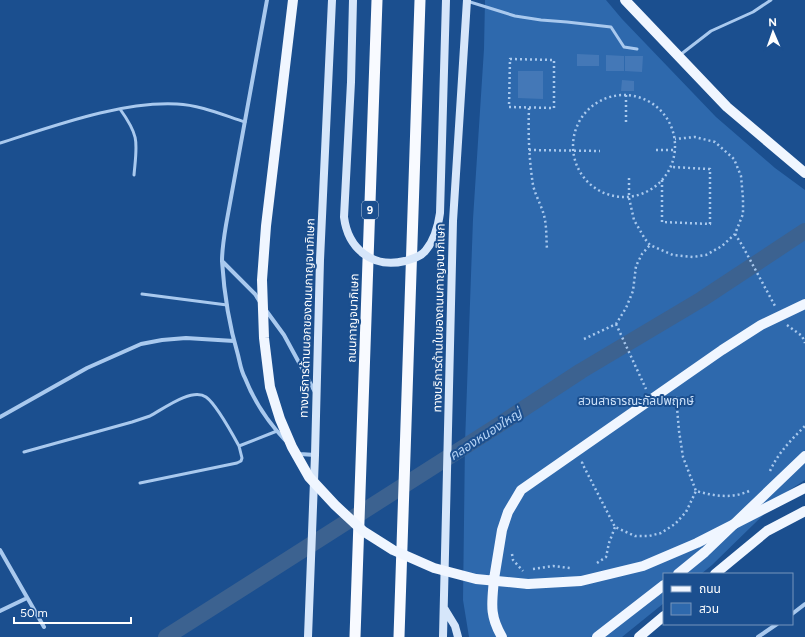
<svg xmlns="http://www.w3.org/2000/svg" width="805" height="637" viewBox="0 0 805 637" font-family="Figtree,'Noto Sans Thai',sans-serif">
	<rect width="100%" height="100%" fill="#1b4f8f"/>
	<path fill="#2e69ad" d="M485,0h121l16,19 94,98 59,51 30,22v290l-17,11 -76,74 -11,9h-37v29l-42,34h-153l-6,-37 2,-157 8,-224 11,-170z"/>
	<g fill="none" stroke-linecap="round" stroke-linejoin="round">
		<path stroke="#3c6290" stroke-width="16" d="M166,637l328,-209 87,-57 121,-72 103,-68"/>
	</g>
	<path fill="#4478b7" d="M577,54l22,1v11h-22z
		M606,55l18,1v15h-18z
		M625,56h18l-1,16 -17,-1z
		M518,71h25v28l-25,-1z
		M622,80l12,1v10h-13z"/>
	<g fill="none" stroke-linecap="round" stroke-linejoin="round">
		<path stroke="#a9c9ee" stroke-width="2.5" stroke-dasharray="2 3" stroke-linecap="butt" d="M510,59l44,1v48l-45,-1z
			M573 146a51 51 0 1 1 102 0a51 51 0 1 1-102 0Z
			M626,95v28
			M529,108c-1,26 0,51 4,77 2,9 7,18 10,27 4,12 3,24 4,37
			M529,150l71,1
			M656,150h20
			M629,178v20l5,22 11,19 5,6 23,10 20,2 13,-2 16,-9 13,-12 8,-20v-16l-2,-22 -7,-17 -19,-17 -20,-5 -20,2
			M662,180v42l48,2v-55l-39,-2
			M735,234l7,11 33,61
			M616,324l30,65
			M787,325l15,11 3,7
			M584,339l32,-15 10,-16 7,-17 3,-25 6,-12 8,-9
			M676,396l3,35 4,26 13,34c18,5 36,8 53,0
			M583,462l-1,1 33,64 20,9h14l12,-3 14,-9 11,-12 10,-21
			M770,471c8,-18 21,-31 35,-45
			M512,554l1,6 10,11
			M597,563l9,-6 3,-14 6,-16
			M533,569l20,-3 17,2"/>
		<path stroke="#a9c9ee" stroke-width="3" d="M467,1l48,15 26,4 26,2 44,5 13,20 13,2
			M680,55l31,-24 42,-19 18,-12
			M120,109c20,28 17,33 14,66
			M0,143c54,-17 121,-42 177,-39 23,1 46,11 68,18
			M142,294l85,11
			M24,452l108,-30c6,-2 12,-4 18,-6 13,-7 42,-29 56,-19 10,7 27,38 33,49l38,-15
			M140,483l97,-20 4,-2 1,-3 -3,-12"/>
		<path stroke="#a9c9ee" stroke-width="4" d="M267,0l-41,225c-2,12 -4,24 -4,36 2,31 7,64 16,94 2,8 3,16 7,23 9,23 23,44 40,62
			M223,262l32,32 5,8
			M265,309l19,26 31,57
			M0,417l87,-49 54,-24 21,-4 24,-2 48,3
			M298,453l2,1 15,1
			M0,550l44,77
			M0,611l27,-13
			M792,614l13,-10
			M758,637l19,-13"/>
		<path stroke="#d6e6fa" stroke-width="8" d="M444,608l11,18 3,11
			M308,637l7,-182 5,-195 12,-260
			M443,637l10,-416 14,-221"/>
		<path stroke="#f0f6ff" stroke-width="10" d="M625,0l102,107 78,66
			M715,574l52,-43 38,-20
			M494,579c-2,24 -5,36 8,58
			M528,584l53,-3 62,-15 54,-23 108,-55
			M597,637l67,-52
			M639,637l25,-21"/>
		<path stroke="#f8faff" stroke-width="11" d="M355,637l22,-637
			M399,637l21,-637"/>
		<path stroke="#d6e6fa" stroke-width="8" d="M353,0l-2,82 -7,135c4,32 29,52 61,44 7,-2 16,-4 21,-11 9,-11 12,-23 14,-37l6,-213"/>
		<path stroke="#f0f6ff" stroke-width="10" d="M293,0l-27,226 -4,54 2,58 6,49 10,32 12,28 17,30 26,28 28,26 30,19 41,18 42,11 52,5
			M678,574l27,-22 100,-96
			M494,579l8,-49 6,-18 13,-22 201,-140 39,-25 44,-21"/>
	</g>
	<g text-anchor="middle" stroke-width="4" stroke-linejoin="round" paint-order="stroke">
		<rect fill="#1b4f8f" stroke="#bbcadd" stroke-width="1" x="362" y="201" width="16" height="18" rx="3"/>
		<g font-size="11" font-weight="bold" fill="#fff">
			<text x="370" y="214">9</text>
		</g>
		<g font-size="12" fill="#fff" stroke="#1b4f8f">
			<text transform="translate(307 318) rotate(-88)" y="4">ทางบริการด้านนอกของถนนกาญจนาภิเษก</text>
			<text transform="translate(353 318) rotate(-88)" y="4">ถนนกาญจนาภิเษก</text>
			<text transform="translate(439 318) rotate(-89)" y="4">ทางบริการด้านในของถนนกาญจนาภิเษก</text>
		</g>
		<g font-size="12" fill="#cfe3fa" stroke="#1b4f8f">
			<text x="636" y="405">สวนสาธารณะกัลปพฤกษ์</text>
		</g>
		<g font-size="13" font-style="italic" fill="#b5d3f5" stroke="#1b4f8f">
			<text transform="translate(485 434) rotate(-33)" y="5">คลองหนองใหญ่</text>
		</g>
	</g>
	<rect x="663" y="573" width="130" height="52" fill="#1b4f8f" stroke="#7695bc"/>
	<rect x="671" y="586" width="20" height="6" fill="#f0f6ff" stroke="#7695bc"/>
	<text x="699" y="593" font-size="12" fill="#ffffff">ถนน</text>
	<rect x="671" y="603" width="20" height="12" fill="#2e69ad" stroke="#7695bc"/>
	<text x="699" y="613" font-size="12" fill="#ffffff">สวน</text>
	<g transform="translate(773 32) rotate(358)" stroke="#1b4f8f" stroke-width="3" paint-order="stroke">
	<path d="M0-3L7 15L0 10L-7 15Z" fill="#ffffff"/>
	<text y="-6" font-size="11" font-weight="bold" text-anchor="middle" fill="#ffffff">N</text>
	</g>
	<path d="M14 617v6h117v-6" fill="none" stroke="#ffffff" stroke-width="2"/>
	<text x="20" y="617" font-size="12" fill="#ffffff" stroke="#1b4f8f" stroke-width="3" paint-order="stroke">50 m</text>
</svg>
